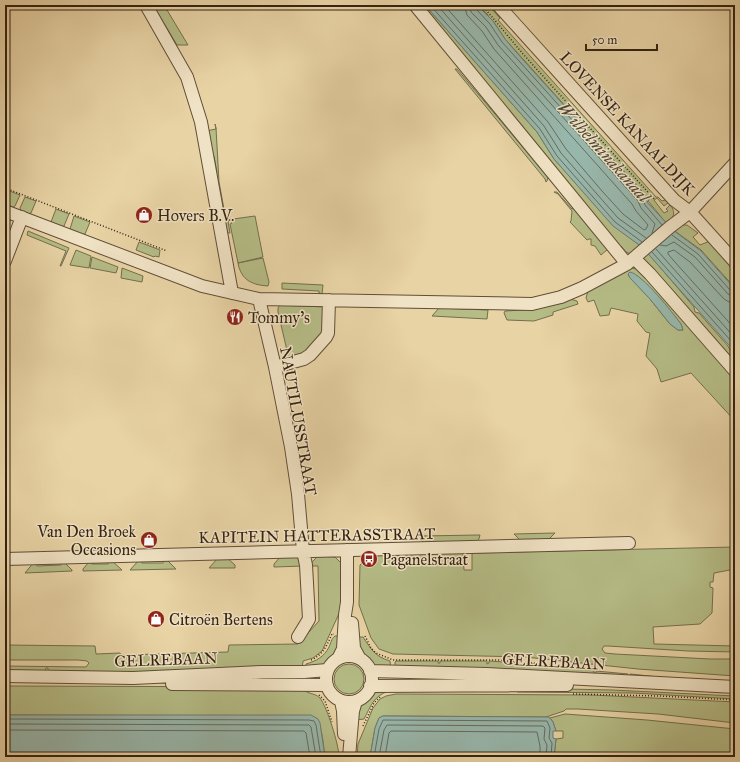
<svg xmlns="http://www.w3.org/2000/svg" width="740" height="762" viewBox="0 0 740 762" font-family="'IM FELL Great Primer',serif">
	<rect width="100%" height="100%" fill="#e8d3a5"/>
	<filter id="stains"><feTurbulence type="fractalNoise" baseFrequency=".005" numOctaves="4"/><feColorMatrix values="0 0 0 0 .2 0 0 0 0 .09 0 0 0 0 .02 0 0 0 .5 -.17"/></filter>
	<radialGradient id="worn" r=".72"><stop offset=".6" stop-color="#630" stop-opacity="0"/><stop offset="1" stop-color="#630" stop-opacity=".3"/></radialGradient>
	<path fill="#b5bc86" stroke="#746f4c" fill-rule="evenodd" d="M153,5h11l24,40h-11z
		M416,5h9l112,127 17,27 59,66 29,22 -9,8 -7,-3 -5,-6 -2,1z
		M478,5h10l12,13 -2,2 158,177h2l4,4 3,-1 3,3 -4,3 -7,-8 -3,2 10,13 4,-2 -2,-2 4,-4c7,8 3,13 -3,19l-19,-23 1,-2 -144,-160 -12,-18 -5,-5v-1z
		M455,69h2l91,108 -1,4 -1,1 -1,-3z
		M215,124l1,4 3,54 7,38 29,-4 8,41 -25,6 -8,-39 2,-1 -1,-3 -3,1 2,12h-3l-12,-59 2,-1 -3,-17 -3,1c1,-10 -1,-17 -5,-26l10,-2z
		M7,190l13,5 -5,11 -2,1 -8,-3v-10z
		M554,192h3l15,17 2,-1 34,41 -7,6 -6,-9 -4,-1v-6h-2l-2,1 -17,-18 1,-1 1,-10 -14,-17z
		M25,197l11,4 -5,12 -2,1 -8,-3 -1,-3z
		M56,209l13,5 -5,12 -2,1 -11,-5z
		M74,216l16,6 -5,12 -3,1 -12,-6z
		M681,225h6l11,8 -5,4 7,8 10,-4 25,28v19l-34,-38 -29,-21z
		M28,231l41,17 -8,18h-1l6,-15 -39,-16z
		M139,242l21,8 -1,7 -4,-1 -1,1 -18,-7z
		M76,250l15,6 -2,12 -19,-3z
		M647,252l47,55 1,5 4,1 29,33 2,4 5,6v10l-94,-107z
		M92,257l26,10 -2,6 -26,-5z
		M263,258l6,24 -1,4c-16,-1 -27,-6 -30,-23z
		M122,268l21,8 -1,6 -21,-4z
		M631,268l6,1 5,2 93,103v47l-44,-48 -30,9 -4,-13 -11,-13 4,-23 -4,-1 -9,-11 1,-7 -27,-6 -2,7 -9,1 -6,-16 -6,2 -2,-4 2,-7zM628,275l10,1 14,14 29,34 2,6h-5l-8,-6 -20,-25z
		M282,283l41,2 -1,9 -3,-1v-2l-37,-2z
		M570,299l7,2 1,3 -25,8v3l-19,6 -27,-1 -3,-7 1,-2 18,-1z
		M280,305l45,2v21l-17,24 -19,7 -11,-47v-4z
		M439,308l49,2 -1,9 -55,-3z
		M555,533l-7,7 -27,1 -7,-7z
		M480,535l-1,4 -3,3 -52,1 -4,-4v-3z
		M735,547v22l-21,4 -1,9h-3v5l3,1 -1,25 -12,11 -47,3 1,17 81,2v6l-47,-1 -80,-5h-4l-2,3 3,4 10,1 95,5h25v17l-97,-7 -113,-12 -132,-3 -14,-5 -8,-11 -12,-33 1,-40 6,-6h10v-4l87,-2 1,17h8v-17z
		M281,556h14l9,8v2l-30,1v-3z
		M318,556l17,1 7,7v43l-20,44 -9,7 -10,3 -1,8 -195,6 -24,-4h-35v-3h-2l-1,3 -40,3v-8l81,1 3,-4 -2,-2 -9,-1h-73v-15l90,1 1,8 24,-1 1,2 107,-3 1,-7 69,-1 21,-23 -1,-55h-7v-3z
		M218,558h9l8,7v3h-26z
		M164,559h2l10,10 -46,1 9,-10h2l1,3h21z
		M90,561h2v3h16v-3h4l10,9 -39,1v-2z
		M34,562h2l1,4 24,-1 1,-3h2l8,8v1l-47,2z
		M335,636h6l-4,16 -13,12 -5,3 -13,2v-5c10,-3 18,-7 23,-17 2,-4 2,-8 6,-11z
		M357,637h6c9,13 11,19 27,24l1,9 -17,-5 -12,-12z
		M396,661h42v2h2v-2h47v3l2,-1v-2l59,4 1,2h1v-2l44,6v2h2v-2l32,3v2h2v-2l39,4 -274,-8v-8z
		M334 679a15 15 0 1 1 30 0a15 15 0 1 1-30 0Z
		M5,686l297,1c4,8 12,5 18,11 7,9 19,47 19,59h-14c-2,-11 -2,-37 -14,-41l-306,-1z
		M517,688l95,2 123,6v3l-102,-6 -116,-1z
		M389,691c-16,5 -18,15 -25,28l-8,1 5,-14 12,-12 3,-2z
		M396,694l196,1 143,7v21l-77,-9 -80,-5h-12l-2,2 -18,6 -163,-1 -4,2 -4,10 -5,29h-13l1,-13 15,-36 7,-9 6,-3z
		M565,714l82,6 88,9v28h-181l2,-18 7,-1v-7h-7l-3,-9 -3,-4z"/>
	<path fill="#98b7ac" stroke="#707b6e" d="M425,5h52l16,16 12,18 12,14 132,147 -2,2 26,28 28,21 33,37 1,1v63l-93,-105 -29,-21 -59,-67 -17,-27z
		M630,272c12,2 43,41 51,52l2,6h-5l-8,-6 -20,-25 -20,-21 -2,-4z
		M5,715h306l7,4 2,4 5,34h-320z
		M383,716l166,1 4,5 3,9h-3v7l3,1 -2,18h-184l5,-29 4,-10z"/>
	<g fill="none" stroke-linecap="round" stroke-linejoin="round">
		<path stroke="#666c5f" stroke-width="1" d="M430,5l110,124 17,27 58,66 27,20
			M437,5l107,121 17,27 57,65 28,20
			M444,5l104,117 18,27 36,42 21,23 21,16 2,-1 2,-4 -12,-14 -4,-7 -138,-155 -12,-18 -15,-16 -3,-10
			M470,5l1,7 15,15 12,18 140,156 3,7 14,16 -3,9
			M475,5l1,4 14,15 12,18 141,157 2,6 17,20
			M672,235l26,19 32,36 5,1
			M660,245l6,1 8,-4 21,15 33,37 7,2
			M656,249l79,89
			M652,252l80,90 1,5 2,2
			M735,302h-6l-5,-3 -34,-37 -16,-12 -6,2v2l6,7 61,68
			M5,719l304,1 5,1 2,4 5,32
			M5,724l304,1 2,2 5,30
			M5,730l299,1 2,2 4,24
			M374,757l5,-28 4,-9 164,1 3,7 -1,10 3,5 -1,14
			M379,757l5,-27 3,-5 156,1 2,2 -1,11 3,6 -1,12
			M385,757l4,-24 2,-2 146,1 3,14v11"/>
		<g stroke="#614e37" stroke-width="14">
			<path id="minor" d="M146,5l41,72 14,45 31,171
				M415,5l212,259
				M498,5l176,195 16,12 45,50
				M5,211l197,75 57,13 273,5 29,-7 21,-9 45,-24 43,-37 20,-15 45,-49
				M634,258l16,16 85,97
				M5,261l17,-44
				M259,299l16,68 16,80 7,47 5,57 3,14 3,54 -11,18
				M275,367l29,-8 6,-4 16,-18 2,-4 1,-33
				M5,559l624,-16
				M352,623l2,25 6,11
				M326 679a23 23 0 1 1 46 0a23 23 0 1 1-46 0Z
				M338,659l5,-10 2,-34 2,-13v-52
				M370,671l117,3 248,13
				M5,676l128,2 129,-6h42l23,-2
				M172,684l154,1
				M370,686l197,-1
				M341,701l2,10 1,23
				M349,757l4,-46 3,-10"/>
		</g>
		<path stroke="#342212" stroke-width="1.5" stroke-dasharray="1 2" stroke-linecap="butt" d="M482,5l41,49 132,146
			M5,188l162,63
			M365,636l6,12 5,5 17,7h105l90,8
			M311,660c12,-5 16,-15 21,-26h2
			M573,694l86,2 76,4
			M319,695l6,6 7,21
			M363,726l11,-23 6,-6"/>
		<use href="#minor" stroke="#f0e2c4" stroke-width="12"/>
	</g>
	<defs>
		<g id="shop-disc" transform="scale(0.9)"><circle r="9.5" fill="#8f2418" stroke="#f0e2c4"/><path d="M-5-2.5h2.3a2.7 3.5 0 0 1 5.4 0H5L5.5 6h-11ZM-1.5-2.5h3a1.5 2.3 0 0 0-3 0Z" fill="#fff"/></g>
		<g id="restaurant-disc" transform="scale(0.9)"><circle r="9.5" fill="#8f2418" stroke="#f0e2c4"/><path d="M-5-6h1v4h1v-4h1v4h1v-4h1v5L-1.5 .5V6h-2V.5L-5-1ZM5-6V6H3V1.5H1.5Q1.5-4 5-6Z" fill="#fff"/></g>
		<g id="bus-disc" transform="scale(0.9)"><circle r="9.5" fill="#8f2418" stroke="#f0e2c4"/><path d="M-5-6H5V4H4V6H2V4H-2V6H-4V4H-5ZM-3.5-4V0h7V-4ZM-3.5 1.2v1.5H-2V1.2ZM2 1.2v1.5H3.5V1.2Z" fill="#fff"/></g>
	</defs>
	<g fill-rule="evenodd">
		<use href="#shop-disc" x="144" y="215"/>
		<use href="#restaurant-disc" x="235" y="317"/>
		<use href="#shop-disc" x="149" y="540"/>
		<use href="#bus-disc" x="369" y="559"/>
		<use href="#shop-disc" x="156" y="619"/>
	</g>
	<g text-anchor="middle" stroke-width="3" stroke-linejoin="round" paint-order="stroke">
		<g font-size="16" fill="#342212" stroke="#f0e2c4">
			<text transform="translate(628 123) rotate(47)" y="6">LOVENSE KANAALDIJK</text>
			<text transform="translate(299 421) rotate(80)" y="6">NAUTILUSSTRAAT</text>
			<text transform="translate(317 535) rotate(-1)" y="6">KAPITEIN HATTERASSTRAAT</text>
			<text transform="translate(166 659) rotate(-2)" y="6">GELREBAAN</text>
			<text transform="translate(554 661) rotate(3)" y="6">GELREBAAN</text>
		</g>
		<g font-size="16" fill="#342212" stroke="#f0e2c4" text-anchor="start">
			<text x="157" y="221">Hovers B.V.</text>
			<text x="248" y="323">Tommy's</text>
			<text x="136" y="537" text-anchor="end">Van Den Broek<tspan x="136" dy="18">Occasions</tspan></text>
			<text x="382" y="565">Paganelstraat</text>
			<text x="169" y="625">Citroën Bertens</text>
		</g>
		<g font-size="17" font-style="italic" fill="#4d4738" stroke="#f0e2c4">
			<text transform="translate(604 152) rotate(48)" y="6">Wilhelminakanaal</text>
		</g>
	</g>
	<rect width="740" height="762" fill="none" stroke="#e8d3a5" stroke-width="20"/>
	<rect x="6" y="6" width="728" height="750" fill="none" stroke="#342212" stroke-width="2"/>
	<rect x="10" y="10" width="720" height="742" fill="none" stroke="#342212"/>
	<path d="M586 44v6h71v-6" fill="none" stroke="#342212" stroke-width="2"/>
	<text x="592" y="44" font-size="12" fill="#342212" stroke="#f0e2c4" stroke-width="3" paint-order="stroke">50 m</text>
	<rect width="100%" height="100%" filter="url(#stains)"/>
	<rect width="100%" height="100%" fill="url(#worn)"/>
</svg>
